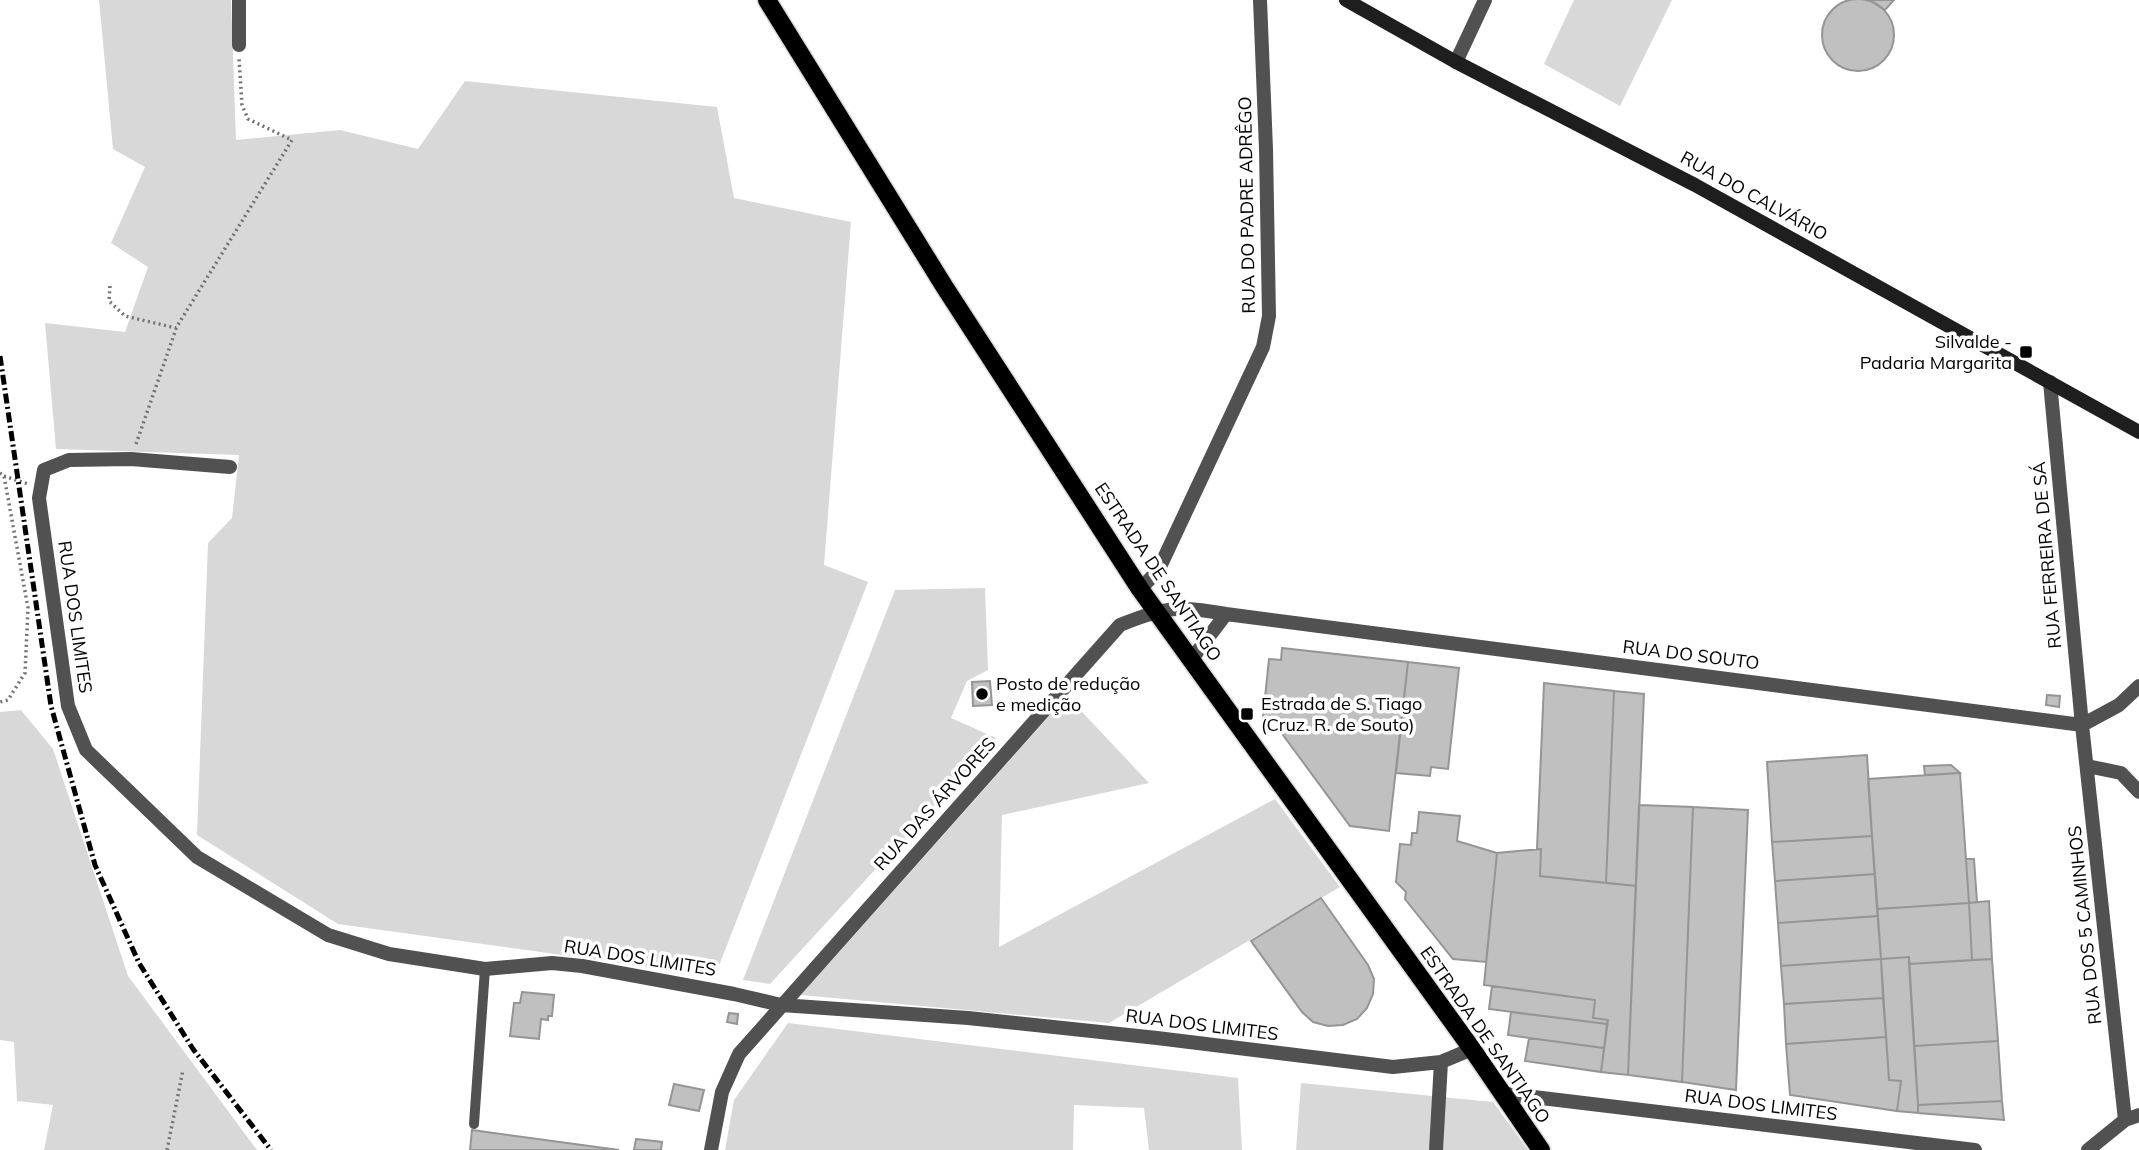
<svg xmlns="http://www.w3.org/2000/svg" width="2139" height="1150" viewBox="0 0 2139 1150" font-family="Mulish,sans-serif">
	<rect width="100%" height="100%" fill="#fff"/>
	<path fill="#d8d8d8" d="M99,0h132l5,140 104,-10 78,19 47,-68 252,26 17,91 117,24 -27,343 44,17 -153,394 -377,-52 -141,-89 11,-292 24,-25 7,-63 -183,-6 -11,-126 80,9 23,-65 -37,-24 34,-76 -32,-18z
		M1574,0h98l-52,106 -76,-42z
		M985,588l3,82 -21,11 -16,37 45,20 -226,246 -27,-4 152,-390z
		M1067,696l82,87 -147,32 -3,132 276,-148 65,88 -231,136 -308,-28z
		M21,710l32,39 75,227 129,174h-213l9,-45 -36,-4 -3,-59 -14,-2v-328z
		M788,1023l450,55 4,72h-93l-5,-42 -70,-3 -1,45h-348l9,-50z
		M1301,1083l192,19 35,48h-232z"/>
	<path fill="#c0c0c0" stroke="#959595" stroke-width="2" d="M1822 35a36 36 0 1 1 72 0a36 36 0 1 1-72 0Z
		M1869,0h25l-9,10z
		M1282,648l126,14 -19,169 -39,-5 -67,-91 2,-15 -22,-3 6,-58 12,1z
		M1408,662l51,6 -11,101 -17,-2 -1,9 -34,-3z
		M990,681l2,24 -19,1 -1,-24z
		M1544,683l70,8 -8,192 -66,-7 1,-27h-4z
		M1614,691l30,3 -8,192 -30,-3z
		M2047,695l13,1 -1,11 -13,-2z
		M1867,755l5,81 -100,6 -5,-80z
		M1951,765l9,8 -35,2 -1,-9z
		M1960,773l9,130 -92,6 -9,-130z
		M1639,805l54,2 -11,275 -54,-7z
		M1693,807l55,3 -12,280 -54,-8z
		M1419,812l41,4 -3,25 40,12 -11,109 -33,-3 -48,-60 1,-7 -10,-10 4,-38 11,1 1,-12h5z
		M1872,836l3,38 -100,7 -3,-39z
		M1541,849l-1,27 96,10 -8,189 -27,-3 7,-52 -15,-2 2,-18 -111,-15 13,-132z
		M1966,859h8l3,43 -8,1z
		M1875,874l3,42 -100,7 -3,-42z
		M1321,898l47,67 6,14 -1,15 -6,14 -10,11 -14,6 -15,1 -15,-4 -11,-10 -51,-71z
		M1989,901l3,58 -20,1 -3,-57z
		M1969,903l3,57 -63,4v-7l-28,2 -4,-50z
		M1878,916l3,43 -100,7 -3,-43z
		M1909,957l9,148v8l-21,-2 4,-30 -12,-1 -8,-121z
		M1881,959l2,39 -99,6 -3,-38z
		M1992,959l6,82 -84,5 -5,-82z
		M1492,986l103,14 -2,18 15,2 -1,4 -118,-15z
		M522,992l32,3 -2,21h-4v4l-7,-1 -2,20 -29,-3 4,-33h6z
		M1883,998l3,39 -100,7 -2,-40z
		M1511,1012l96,12 -3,24 -96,-13z
		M729,1013l9,1 -1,10 -10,-2z
		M1886,1037l3,43 12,1 -4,30 -107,-16 -4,-51z
		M1529,1038l75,10 -3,24 -76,-11z
		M1998,1041l4,60 -84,4 -4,-59z
		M674,1084l30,6 -5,21 -30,-6z
		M2002,1101l2,19 -86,-7v-8z
		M472,1130l147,20h-149z
		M636,1139l26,3 -1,8h-27z"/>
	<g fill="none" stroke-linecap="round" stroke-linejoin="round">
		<g stroke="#dbdbdb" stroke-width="21">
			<path id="primary" d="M767,0l177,286 196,303 332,460 69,101"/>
		</g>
		<path stroke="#737373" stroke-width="3.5" stroke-dasharray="2 3.5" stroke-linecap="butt" d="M110,286l-1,15 16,15 51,12 116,-188 -44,-21 -6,-14 -3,-47
			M136,444l40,-115
			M0,473l4,3 24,132 -3,65 -17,27 -8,2
			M4,476l24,8
			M167,1150l16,-80"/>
		<path stroke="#515151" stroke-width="10" d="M474,1124l11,-155"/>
		<path stroke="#515151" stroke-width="14" d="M239,45v-45
			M1456,62l29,-62
			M2050,382l32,343 43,395
			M230,467l-99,-8 -62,1 -25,10 -5,28 29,208 18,44 111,107 131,78 61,19 96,15 67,-6 30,3 152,28 47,11 187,13 189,20 236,29 48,-5 31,-13
			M1140,589l18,-18 105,-224 6,-31 -3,-167 -6,-149
			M1191,660l35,-46
			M2087,766l34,7 18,19
			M1500,1093l475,57
			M711,1150l11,-58 17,-38 381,-429c44,-18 59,-20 106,-11l856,111 37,-20 20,-19
			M1436,1150l5,-88
			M2088,1150l37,-30 14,-5"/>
		<path stroke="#1e1e1e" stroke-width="14" d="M1346,0l110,62 239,123 444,247"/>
		<use href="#primary" stroke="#000" stroke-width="18"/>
		<path stroke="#000" stroke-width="5" stroke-dasharray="10 3.5 2 3.5" stroke-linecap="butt" d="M0,356l51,350 44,159 44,98 54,86 78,101"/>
	</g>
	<g fill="#000" stroke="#fff" stroke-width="2.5">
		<rect x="2019" y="345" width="14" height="14" rx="3.5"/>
		<circle cx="982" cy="694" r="7"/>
		<rect x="1240" y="707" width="14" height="14" rx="3.5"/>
	</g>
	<g text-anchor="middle" stroke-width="7" stroke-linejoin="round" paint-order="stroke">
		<g font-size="18" fill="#000" stroke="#fff">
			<text transform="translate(1754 196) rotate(29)" y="6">RUA DO CALVÁRIO</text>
			<text transform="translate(1247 205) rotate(-91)" y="6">RUA DO PADRE ADRÊGO</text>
			<text transform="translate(2047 555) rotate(-95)" y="6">RUA FERREIRA DE SÁ</text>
			<text transform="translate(1158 572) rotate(56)" y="6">ESTRADA DE SANTIAGO</text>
			<text transform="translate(75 617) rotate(82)" y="6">RUA DOS LIMITES</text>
			<text transform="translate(1691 655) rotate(7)" y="6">RUA DO SOUTO</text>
			<text transform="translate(935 804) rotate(-48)" y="6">RUA DAS ÁRVORES</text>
			<text transform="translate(2085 925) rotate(-96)" y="6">RUA DOS 5 CAMINHOS</text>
			<text transform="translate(640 958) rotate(9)" y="6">RUA DOS LIMITES</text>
			<text transform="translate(1202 1025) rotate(7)" y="6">RUA DOS LIMITES</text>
			<text transform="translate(1485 1035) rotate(55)" y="6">ESTRADA DE SANTIAGO</text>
			<text transform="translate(1761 1105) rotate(7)" y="6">RUA DOS LIMITES</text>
		</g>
		<g font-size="18" fill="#000" stroke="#fff" text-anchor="start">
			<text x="2012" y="348" text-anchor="end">Silvalde -<tspan x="2012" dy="21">Padaria Margarita</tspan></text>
			<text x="996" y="690">Posto de redução<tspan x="996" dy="21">e medição</tspan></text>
			<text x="1261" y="710">Estrada de S. Tiago<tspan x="1261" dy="21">(Cruz. R. de Souto)</tspan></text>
		</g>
	</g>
</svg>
